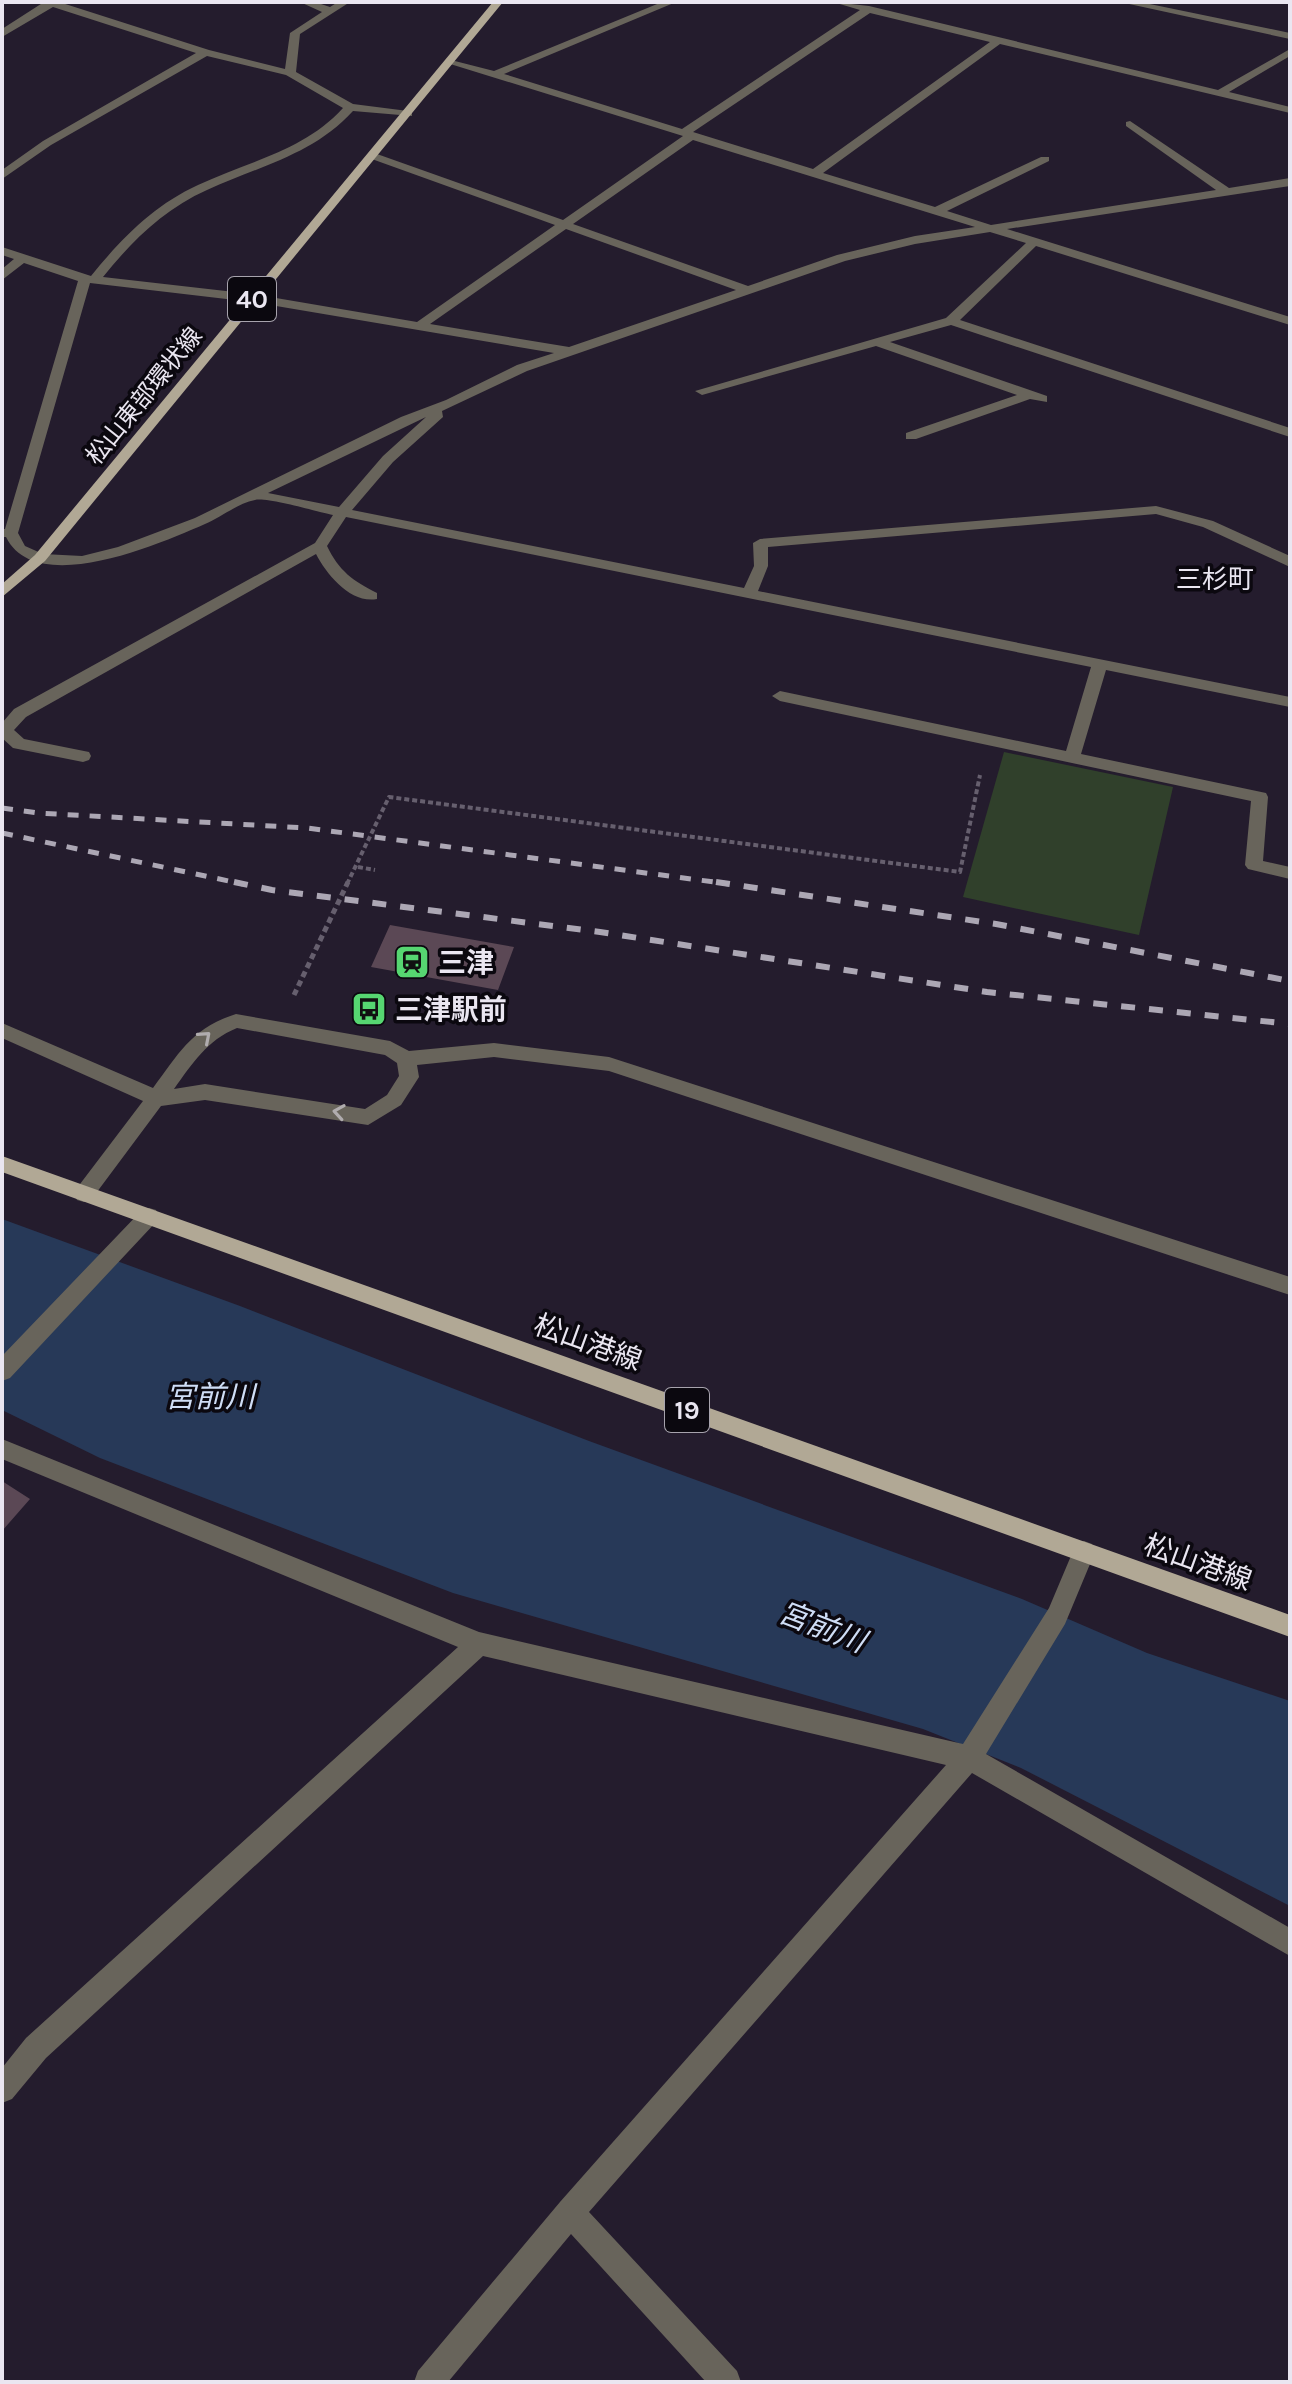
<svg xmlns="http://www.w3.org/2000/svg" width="1292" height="2384" viewBox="0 0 1292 2384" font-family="Karla,'Noto Sans JP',sans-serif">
	<rect width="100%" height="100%" fill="#241c2d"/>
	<path fill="#30402b" d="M1004,752l169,35 -34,148 -176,-38z"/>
	<path fill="#273958" d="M2,1219l238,87 349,135 433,158 125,54 143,48v205l-269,-138 -98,-39 -470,-136 -353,-135 -98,-48z"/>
	<path fill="#5b4855" d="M390,925l124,22 -16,43 -127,-23z
		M2,1481l28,18 -28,32z"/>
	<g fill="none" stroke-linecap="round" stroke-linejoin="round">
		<path stroke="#665f6e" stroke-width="4" stroke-dasharray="5 3" stroke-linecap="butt" d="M358,867l17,3
			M347,884l42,-87 571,75 20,-97"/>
		<path stroke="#665f6e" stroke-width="5" stroke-dasharray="6 4" stroke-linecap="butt" d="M294,995l54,-113"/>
		<path fill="#68645b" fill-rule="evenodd" d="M44,2h15l150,48 76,19 5,-36 32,-21 -22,-10h15l15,5 8,-5h12l-50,32 -4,38 57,32 55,7 4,1v4l-59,-5c-40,44 -94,55 -146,79 -43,19 -75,51 -104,87l149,17 165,28 138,-97 -186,-67v-4h8l186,66 120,-84 -236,-73v-4l47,12 168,-69h14l-172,72 178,55 178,-119 -27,-8 36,4 349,84 72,-41v7l-61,36 61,15v6l-290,-69 -177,129 112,34 106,-50h8v4l-102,50 44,14 225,-35 -90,-64v-4l4,-1 99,67 61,-10v8l-283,43 283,88v8l-254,-79 -76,74 330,108v9l-339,-112 -61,17 157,54v6l-17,-3 -114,40h-10v-6l111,-38 -141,-49 -174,49 -7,-4 251,-73 80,-75 -36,-11 -75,12 -70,17 -318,110 -85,40 1,6 -50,45 -41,48 392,78 10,-22 -1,-23 7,-4 396,-33 57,15 77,35v11l-87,-40 -47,-13 -388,33v19l-10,25 532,106v10l-184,-37 -25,84 185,39 2,4 -5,64 27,6v12l-42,-10 -3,-4 6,-64 -471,-100 -8,-5 8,-5 286,60 25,-84 -745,-150 -19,29c12,25 26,35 50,47v6c-26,5 -50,-24 -61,-45l-290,163 -12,13 10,9 65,13 2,4 -2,4 -6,2 -70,-14 -11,-10v-15l12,-14 301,-166 18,-28c-15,-3 -66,-18 -78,-15 -17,3 -35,18 -50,24 -46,20 -169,74 -199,13h-4v-8h3l73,-248 -54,-18 -22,17v-11l12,-10 -12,-4v-8l89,29c30,-37 63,-71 107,-91 51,-24 106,-34 145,-77l-57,-33 -79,-19 -156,89 -49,34v-9l41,-29 153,-88 -143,-46 -51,30v-8zM870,13l120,29 -177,127 -120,-37zM693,140l282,87 -60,9 -78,19 -89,31 -175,-62zM566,229l170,61 -167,57 -139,-23zM90,283l162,19 302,51 -37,12 -71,35 -45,17 -206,101 -77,29 -36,9 -39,-2 -18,-8 -7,-13zM426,417l-43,39 -44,51 -71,-14z
			M1120,2h20l150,31v6z
			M236,1014l154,27 19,10 85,-8 115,14 681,220v18l-681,-224 -115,-14 -77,8 2,12 -18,28 -33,20 -163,-25 -44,6 -70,94 -7,2 -7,-2 -3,-6 3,-6 66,-87 -141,-63v-15l151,65c26,-35 39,-60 83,-74zM237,1028l148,27 12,8 2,13 -12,19 -22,14 -160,-25 -31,5c18,-25 33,-49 63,-61z
			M149,1208l7,2 3,6 -3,6 -146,156 -8,3v-25l140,-146z
			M2,1439l477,193 484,112 86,-136 27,-64 8,-3 8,3 3,8 -30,72 -79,130 304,174v28l-318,-183 -383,439 148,159 4,11h-35l-135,-148 -123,148h-34l4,-11 142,-169 386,-437 -463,-109 -437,402 -34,41 -10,4v-35l24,-30 432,-391 -456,-188z"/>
		<path fill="#b1a895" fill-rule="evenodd" d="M493,2h10l-458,559 -43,36v-13l33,-29z
			M2,1156l1288,459v22l-1288,-465z"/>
		<path stroke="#aca7b4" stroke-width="5" stroke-dasharray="11 11" stroke-linecap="butt" d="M2,808l36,5 269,15 422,56
			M2,833l241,51"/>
		<path stroke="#aca7b4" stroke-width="6" stroke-dasharray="14 14" stroke-linecap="butt" d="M234,882l38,8 328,42 387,60 303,32
			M716,882l280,42 294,57"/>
	</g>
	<defs><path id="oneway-chevron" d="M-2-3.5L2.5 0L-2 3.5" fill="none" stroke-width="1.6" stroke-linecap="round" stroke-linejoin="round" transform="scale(2)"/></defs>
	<g stroke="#b0acae">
		<use href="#oneway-chevron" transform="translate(205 1037) rotate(-41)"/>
		<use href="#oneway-chevron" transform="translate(339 1112) rotate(-171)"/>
	</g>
	<defs>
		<g id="station-square" transform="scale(1.8)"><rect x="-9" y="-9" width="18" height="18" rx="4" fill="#56d671" stroke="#0b080f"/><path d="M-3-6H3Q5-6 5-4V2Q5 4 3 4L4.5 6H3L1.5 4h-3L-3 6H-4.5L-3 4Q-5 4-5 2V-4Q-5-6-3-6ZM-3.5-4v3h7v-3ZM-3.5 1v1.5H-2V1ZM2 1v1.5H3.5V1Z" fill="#111"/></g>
		<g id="bus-square" transform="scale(1.8)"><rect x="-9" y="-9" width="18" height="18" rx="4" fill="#56d671" stroke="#0b080f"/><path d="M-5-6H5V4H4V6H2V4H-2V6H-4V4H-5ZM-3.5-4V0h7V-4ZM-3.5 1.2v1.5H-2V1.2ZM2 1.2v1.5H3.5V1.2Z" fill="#111"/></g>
	</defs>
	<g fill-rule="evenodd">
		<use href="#station-square" x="412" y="962"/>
		<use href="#bus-square" x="369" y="1009"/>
	</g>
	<g text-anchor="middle" stroke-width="7" stroke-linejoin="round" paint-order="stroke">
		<g font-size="24" fill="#eae6f1" stroke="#0b080f">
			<text transform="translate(144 396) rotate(-51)" y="8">松山東部環状線</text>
		</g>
		<g fill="#0b080f" stroke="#a7a3ad" stroke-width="2">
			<rect x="228" y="277" width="48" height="44" rx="6"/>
			<rect x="665" y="1388" width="44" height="44" rx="6"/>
		</g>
		<g font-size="26" font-weight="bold" fill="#eae6f1">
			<text x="252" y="308">40</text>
			<text x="687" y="1419">19</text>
		</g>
		<g font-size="26" fill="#eae6f1" stroke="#0b080f">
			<text x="1215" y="588">三杉町</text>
		</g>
		<g font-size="28" font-weight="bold" fill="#eae6f1" stroke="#0b080f" text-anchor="start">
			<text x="438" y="972">三津</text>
			<text x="395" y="1019">三津駅前</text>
		</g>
		<g font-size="28" fill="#eae6f1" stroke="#0b080f">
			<text transform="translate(588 1342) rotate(20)" y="10">松山港線</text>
			<text transform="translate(1198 1562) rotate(20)" y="10">松山港線</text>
		</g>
		<g font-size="30" font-style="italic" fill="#cfddf5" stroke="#0b080f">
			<text x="210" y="1407">宮前川</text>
			<text transform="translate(822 1627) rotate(21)" y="10">宮前川</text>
		</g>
	</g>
	<rect width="1292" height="2384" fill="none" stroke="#eae6f1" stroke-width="8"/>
</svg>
